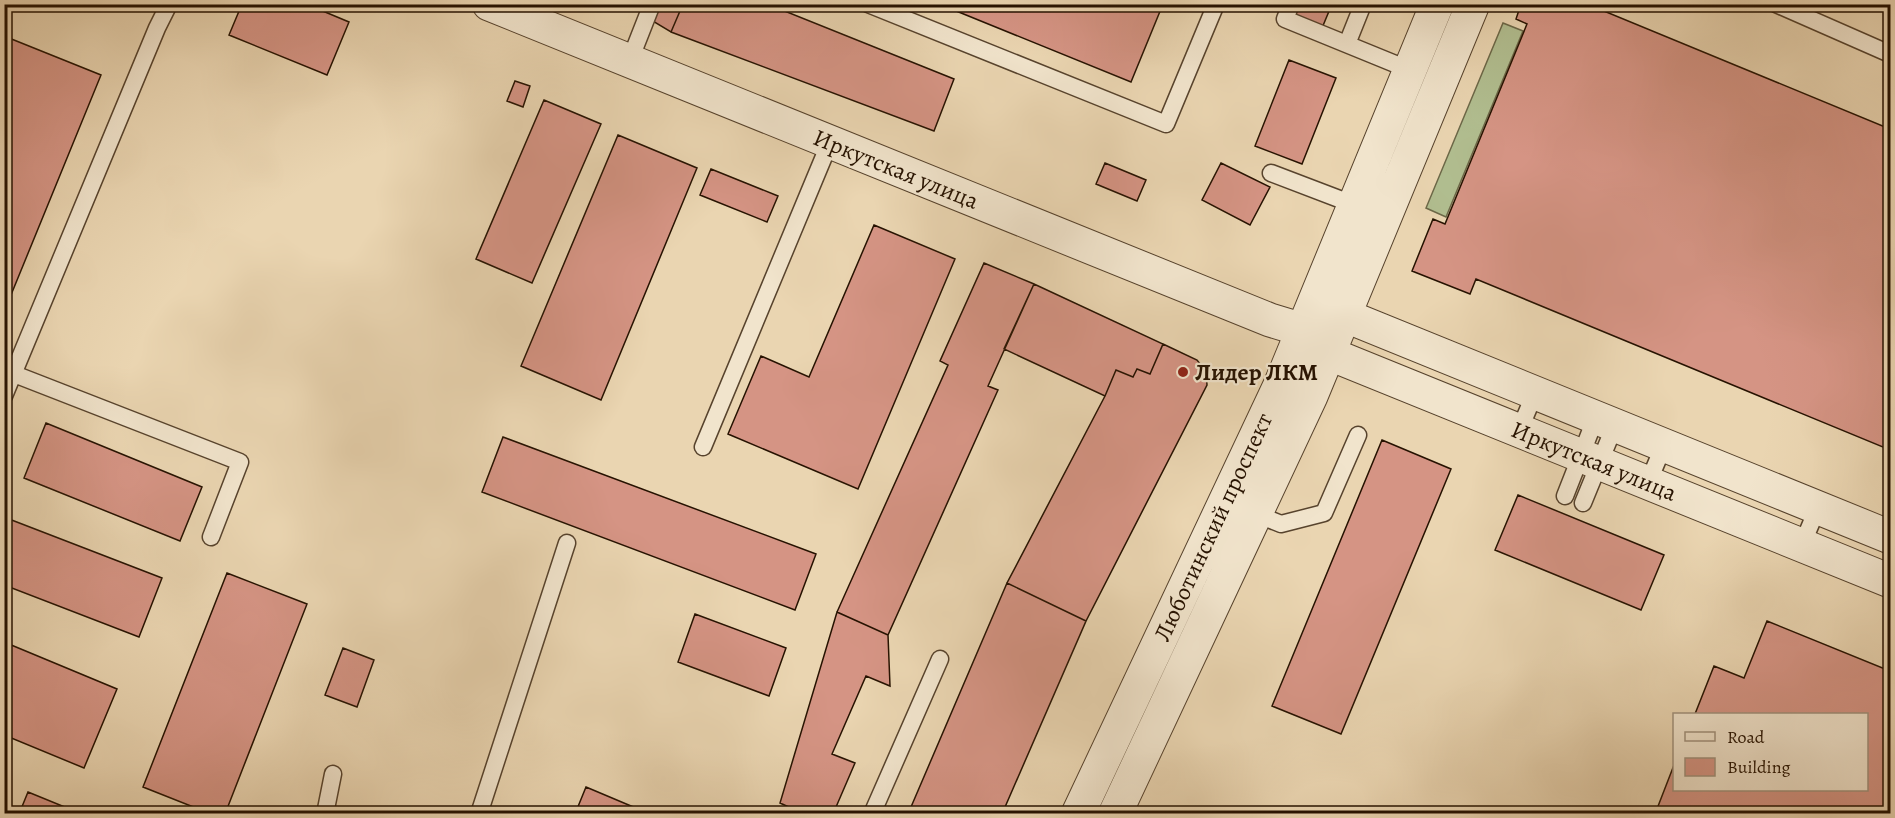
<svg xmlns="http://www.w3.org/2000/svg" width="1895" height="818" viewBox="0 0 1895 818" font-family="Alegreya,serif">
	<rect width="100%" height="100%" fill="#ead5b1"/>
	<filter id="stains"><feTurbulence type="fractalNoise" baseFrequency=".00333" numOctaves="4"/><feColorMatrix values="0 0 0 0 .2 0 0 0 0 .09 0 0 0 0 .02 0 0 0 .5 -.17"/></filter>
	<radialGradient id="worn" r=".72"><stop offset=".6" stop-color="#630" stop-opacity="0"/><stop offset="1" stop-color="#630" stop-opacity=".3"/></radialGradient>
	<path fill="#b1be90" stroke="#6c6848" stroke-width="1.5" d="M1503,23l20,8 -77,186 -20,-9z"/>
	<path fill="#d59484" stroke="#261201" stroke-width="1.5" d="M242,4h64l43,18 -22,53 -98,-40z
		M658,4h25l-12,28 -20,-12z
		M683,4h99v6l172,69 -20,52 -263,-99z
		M939,4h224l-32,78z
		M1299,4h33l-10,24 -28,-11z
		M1521,4h66l303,125v321l-414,-171 -6,15 -58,-23 21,-52 12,5 82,-200 -11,-5z
		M4,36l97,39 -97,237z
		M1289,60l47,18 -34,86 -47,-18z
		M515,81l15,5 -7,21 -16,-6z
		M544,100l57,24 -69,159 -56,-24z
		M618,135l79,33 -96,232 -80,-34z
		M1105,163l41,17 -9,21 -41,-17z
		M1221,163l49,24 -20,38 -48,-25z
		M711,169l67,27 -11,26 -67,-27z
		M874,225l81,34 -97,230 -130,-55 33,-78 48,21z
		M984,263l50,21 -46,102 10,4 -110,245 -51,-23 111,-247 -8,-4z
		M1034,284l129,60 -13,30 -13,-5 -4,8 -17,-7 -11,26 -101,-47z
		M1163,344l34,16 9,11 1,14 -121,236 -79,-38 98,-187 11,-26 17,7 4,-8 13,5z
		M46,423l156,64 -22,54 -156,-63z
		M503,437l313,117 -21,56 -313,-118z
		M1382,440l69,29 -110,265 -69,-28z
		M1518,495l146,60 -23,55 -146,-60z
		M9,519l153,59 -23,59 -135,-52v-56z
		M227,573l80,31 -82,210h-14l-68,-27z
		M1007,583l79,38 -84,193h-94z
		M837,612l51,23 2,51 -24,-10 -34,78 23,9 -22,51h-29l-24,-11z
		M695,614l91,34 -17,48 -91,-34z
		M1767,621l123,50v143h-235l19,-49v25h192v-76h-171l19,-48 30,12z
		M4,642l113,47 -33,79 -80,-33z
		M343,648l31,12 -17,47 -32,-12z
		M586,787l64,27h-75z
		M28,792l49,20v2h-58z"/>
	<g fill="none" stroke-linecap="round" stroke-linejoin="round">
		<g stroke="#57432d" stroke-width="19">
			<path id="service" d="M868,4l298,120 50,-120
				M1291,4l-6,15 125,51
				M1776,4l114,50
				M1347,44l16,-40
				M630,60l22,-56
				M1271,173l84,32
				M14,374l226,88 -29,75
				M4,396l153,-368 12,-24
				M1519,431l16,-38
				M703,447l127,-305
				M1648,483l16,-38
				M1565,496l31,-79
				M1583,503l32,-78
				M1256,514l25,10 43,-11 34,-78
				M1802,545l16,-38
				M325,814l8,-40
				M479,814l88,-271
				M872,814l68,-155"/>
		</g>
		<g stroke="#57432d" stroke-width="35">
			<path id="minor" d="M489,4l781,316 33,10
				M1890,537l-544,-221 -43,14 27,24 560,227"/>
		</g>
		<g stroke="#57432d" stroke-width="35">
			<path id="tertiary" d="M1078,814l203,-431 156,-379
				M1115,814l196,-418 162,-392"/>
		</g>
		<use href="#service" stroke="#f1e4cc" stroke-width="16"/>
		<use href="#minor" stroke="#f1e4cc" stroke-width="33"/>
		<use href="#tertiary" stroke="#f1e4cc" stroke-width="33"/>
	</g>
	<circle fill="#8f2418" stroke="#f1e4cc" stroke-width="2" cx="1183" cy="372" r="6"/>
	<g text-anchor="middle" stroke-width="4.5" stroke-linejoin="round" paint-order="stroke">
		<g font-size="24" fill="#261201" stroke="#f1e4cc">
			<text transform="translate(896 169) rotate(22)" y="8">Иркутская улица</text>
			<text transform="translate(1594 461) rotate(22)" y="8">Иркутская улица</text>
			<text transform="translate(1213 527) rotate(-65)" y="8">Люботинский проспект</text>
		</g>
		<g font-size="24" font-weight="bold" fill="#261201" stroke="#f1e4cc" text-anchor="start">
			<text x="1195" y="380">Лидер ЛКМ</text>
		</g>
	</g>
	<rect width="1895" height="818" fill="none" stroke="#ead5b1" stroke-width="24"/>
	<rect x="6" y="6" width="1883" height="806" fill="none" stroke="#261201" stroke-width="3"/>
	<rect x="12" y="12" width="1871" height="794" fill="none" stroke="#261201" stroke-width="1.5"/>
	<rect x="1673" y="713" width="195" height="78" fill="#f1e4cc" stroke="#a0907b" stroke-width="1.5"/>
	<rect x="1685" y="732" width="30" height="9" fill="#f1e4cc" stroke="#a0907b" stroke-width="1.5"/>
	<text x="1727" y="743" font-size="18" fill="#261201">Road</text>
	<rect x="1685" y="758" width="30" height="18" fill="#d59484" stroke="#a0907b" stroke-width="1.5"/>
	<text x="1727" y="773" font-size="18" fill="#261201">Building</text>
	<rect width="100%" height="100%" filter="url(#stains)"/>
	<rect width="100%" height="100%" fill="url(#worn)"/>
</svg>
